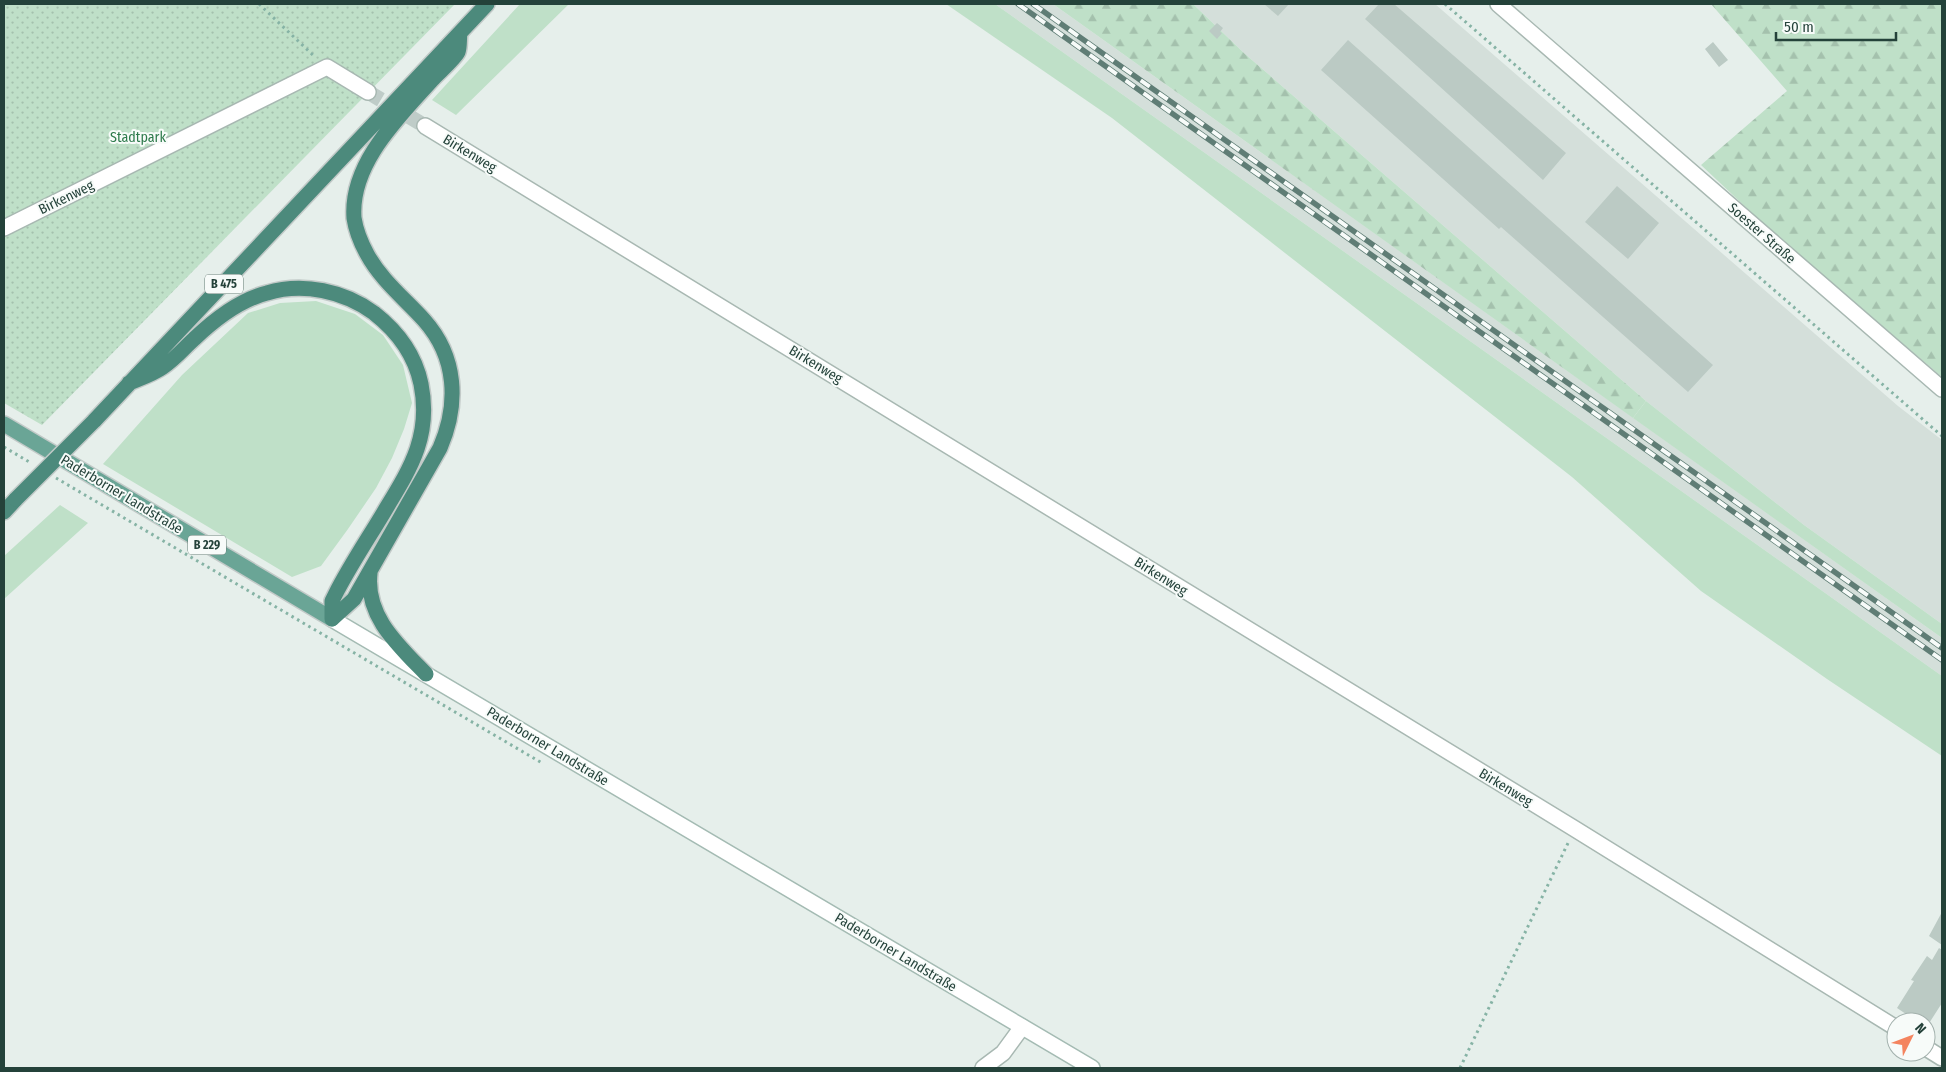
<svg xmlns="http://www.w3.org/2000/svg" width="1946" height="1072" viewBox="0 0 1946 1072" font-family="'Fira Sans Condensed',sans-serif">
	<defs>
		<pattern id="forest-firs" width="22" height="20" patternUnits="userSpaceOnUse" patternTransform="scale(1.25)"><rect width="22" height="20" fill="#bfe0c8"/><path d="M5 1l3.5 6h-7zM16 11l3.5 6h-7z" fill="#a4c1ad"/></pattern>
		<pattern id="park-dots" width="8" height="8" patternUnits="userSpaceOnUse" patternTransform="scale(1.25)"><rect width="8" height="8" fill="#bfe0c8"/><path d="M2 2h.1M6 6h.1" fill="none" stroke="#a4c1ad" stroke-width="1.8" stroke-linecap="round"/></pattern>
	</defs>
	<rect width="100%" height="100%" fill="#e6efeb"/>
	<path fill="#d4dfda" d="M995,4h58l889,634v38z
		M1193,4h242l463,402 44,34v184l-138,-99 -158,-124 -401,-347z"/>
	<path fill="#bfe0c8" d="M520,4h49l-113,111 -24,-15z
		M946,4h49l947,672v80l-115,-77 -126,-88 -129,-114 -460,-359z
		M316,301l39,13 28,21 20,30 9,38 -8,26 -12,29 -16,30 -28,41 -27,37 -29,11 -189,-113 79,-89 66,-62 32,-10z
		M1646,401l158,124 138,99v14l-309,-220z
		M60,505l28,18 -84,76v-43z"/>
	<path fill="url(#forest-firs)" d="M1053,4h140l52,50 401,347 -13,17z
		M1711,4h231v373l-170,-145 -71,-67 86,-74z"/>
	<path fill="url(#park-dots)" d="M4,4h451l-413,421 -38,-22z"/>
	<path fill="#bbcac4" d="M1264,4h25l-11,12z
		M1379,4h15l172,149 -23,27 -178,-161z
		M1217,23l6,5 -3,4 2,1 -5,6 -8,-8z
		M1348,40l365,325 -25,27 -187,-165 -2,2 -178,-159z
		M1713,42l15,18 -9,7 -14,-18z
		M1617,186l42,37 -31,36 -43,-37z
		M1942,912v33l-13,-9z
		M1939,948l3,2v53l-16,25v-6h-8l-21,-14 17,-27 -3,-1 16,-24 5,4z"/>
	<g fill="none" stroke-linecap="round" stroke-linejoin="round">
		<path stroke="#bfccc8" stroke-width="15" stroke-dasharray="15 8" stroke-linecap="butt" d="M368,92l57,34"/>
		<g stroke="#a8b8b2" stroke-width="18">
			<path id="minor" d="M425,126l1150,703 321,199
				M4,228l323,-161 41,25
				M1926,1048l16,10
				M983,1068l20,-15 19,-26"/>
		</g>
		<g stroke="#a8b8b2" stroke-width="18">
			<path id="tertiary" d="M1498,4l444,385"/>
		</g>
		<g stroke="#a4bbb3" stroke-width="18">
			<path id="secondary" d="M332,619l760,449"/>
		</g>
		<g stroke="#c2cac8" stroke-width="18">
			<path id="primary" d="M4,424l328,195"/>
		</g>
		<g stroke="#c2cac8" stroke-width="18">
			<path id="trunk" d="M129,383c12,-5 24,-9 34,-16 12,-8 21,-19 31,-28 21,-20 45,-39 73,-46 36,-11 77,-2 107,20 23,18 41,42 47,71 10,50 -9,82 -34,123 -17,29 -37,58 -52,88l-3,6v18
				M94,421l393,-417
				M4,512l12,-13
				M370,573c-5,43 28,72 56,101
				M332,619l22,-20 86,-151c19,-44 17,-91 -16,-128 -19,-21 -43,-40 -57,-66 -6,-11 -11,-23 -13,-36 -4,-54 44,-100 78,-138 6,-7 22,-20 26,-28 2,-5 1,-13 2,-19"/>
		</g>
		<path stroke="#86b3a5" stroke-width="3" stroke-dasharray="2.5 4" stroke-linecap="butt" d="M259,4l56,53
			M1445,4l497,432
			M4,447l27,16
			M56,478l486,285
			M1460,1068l109,-227"/>
		<use href="#minor" stroke="#fff" stroke-width="15"/>
		<use href="#tertiary" stroke="#fff" stroke-width="15"/>
		<use href="#secondary" stroke="#fff" stroke-width="15"/>
		<use href="#primary" stroke="#6aa596" stroke-width="15"/>
		<use href="#trunk" stroke="#4c8a7c" stroke-width="15"/>
		<g stroke="#5f7d75" stroke-width="5.5">
			<path id="rail" d="M1018,4l924,656
				M1033,4l909,644"/>
		</g>
		<use href="#rail" stroke="#f7fbf9" stroke-width="4" stroke-dasharray="11" stroke-linecap="butt"/>
		<g stroke="#c2cac8" stroke-width="18" stroke-linecap="butt">
			<path id="trunk-bridge" d="M16,499l78,-78"/>
		</g>
		<use href="#trunk-bridge" stroke="#4c8a7c" stroke-width="15"/>
	</g>
	<g text-anchor="middle" stroke-width="4" stroke-linejoin="round" paint-order="stroke">
		<g fill="#f7fbf9" stroke="#637a73" stroke-width="1">
			<rect x="205" y="274.5" width="38" height="19" rx="4"/>
			<rect x="188" y="535.5" width="38" height="19" rx="4"/>
		</g>
		<g font-size="12" font-weight="bold" fill="#24423a">
			<text x="224" y="288">B 475</text>
			<text x="207" y="549">B 229</text>
		</g>
		<g font-size="14" fill="#2d7a4b" stroke="#f7fbf9">
			<text x="138" y="142">Stadtpark</text>
		</g>
		<g font-size="14" fill="#24423a" stroke="#f7fbf9">
			<text transform="translate(470 153) rotate(31)" y="5">Birkenweg</text>
			<text transform="translate(66 197) rotate(-26)" y="5">Birkenweg</text>
			<text transform="translate(1762 233) rotate(41)" y="5">Soester Straße</text>
			<text transform="translate(816 364) rotate(31)" y="5">Birkenweg</text>
			<text transform="translate(122 494) rotate(31)" y="5">Paderborner Landstraße</text>
			<text transform="translate(1161 576) rotate(32)" y="5">Birkenweg</text>
			<text transform="translate(548 746) rotate(31)" y="5">Paderborner Landstraße</text>
			<text transform="translate(1506 787) rotate(31)" y="5">Birkenweg</text>
			<text transform="translate(896 952) rotate(31)" y="5">Paderborner Landstraße</text>
		</g>
	</g>
	<rect width="1946" height="1072" fill="none" stroke="#24423a" stroke-width="10"/>
	<g transform="translate(1911 1037) rotate(48)"><circle r="24" fill="#f7fbf9" stroke="#a3b1ad"/>
	<path d="M0-4L9 19L0 12L-9 19Z" fill="#f4845f"/>
	<text y="-8" font-size="14" font-weight="bold" text-anchor="middle" fill="#24423a">N</text>
	</g>
	<path d="M1776 32v8h120v-8" fill="none" stroke="#24423a" stroke-width="2.5"/>
	<text x="1784" y="32" font-size="15" fill="#24423a" stroke="#f7fbf9" stroke-width="4" paint-order="stroke">50 m</text>
</svg>
